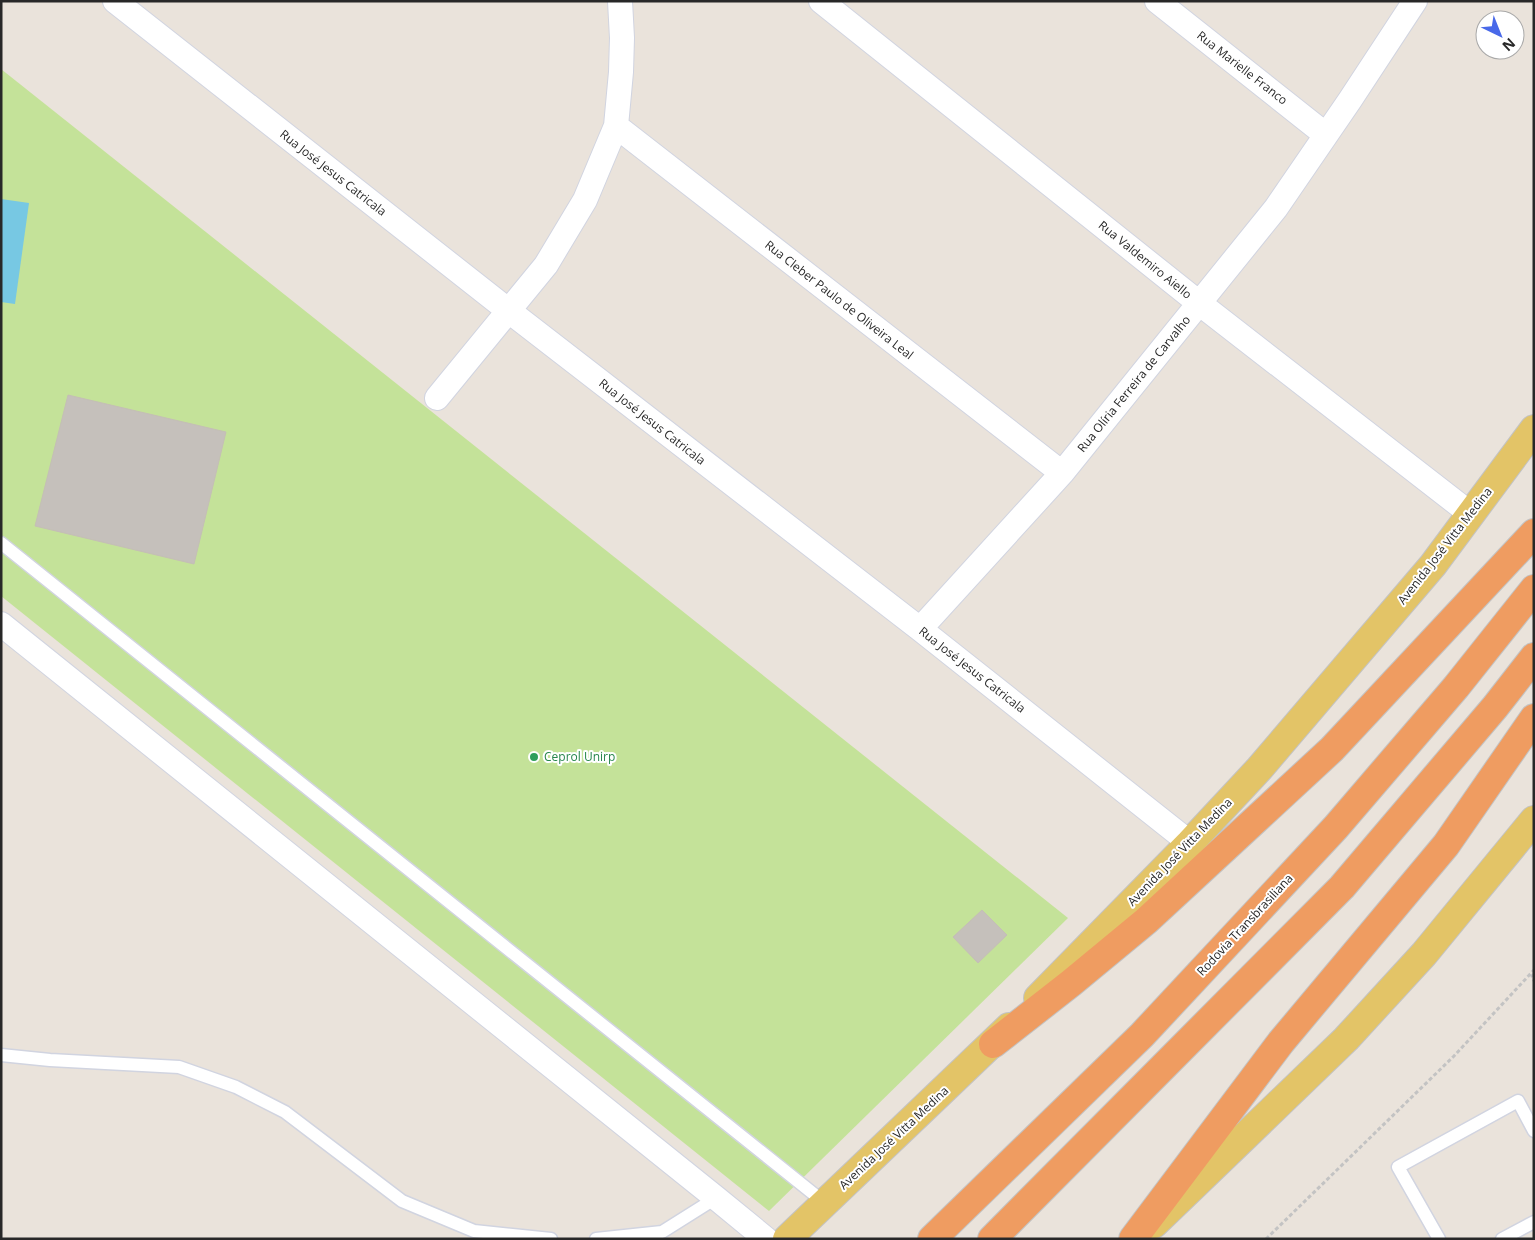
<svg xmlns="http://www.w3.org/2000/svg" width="1535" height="1240" viewBox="0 0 1535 1240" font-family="'Open Sans',sans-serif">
	<rect width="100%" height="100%" fill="#eae3db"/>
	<path fill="#c4e299" d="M1,69l1067,849 -299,293 -768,-615z"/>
	<path fill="#77c8e3" d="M1,199l28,4 -14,101 -14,-2z"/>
	<path fill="#c5c0bb" stroke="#c4bfb5" d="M68,395l158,37 -32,132 -159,-38z
		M982,910l25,25 -29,28 -25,-26z"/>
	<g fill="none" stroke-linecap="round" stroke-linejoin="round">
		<g stroke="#d1d4e0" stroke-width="15">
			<path id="lane" d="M1,543l824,660
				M1,1055l49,5 129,7 57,20 49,25 117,89 72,30 77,8
				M596,1239l66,-7 54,-34
				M1439,1239l-41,-72 120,-66 16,30
				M1502,1239l32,-17"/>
		</g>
		<g stroke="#d1d4e0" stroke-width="26">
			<path id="street" d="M115,1l394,310 411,318 270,214
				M821,1l378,302 273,212
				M1157,1l169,134
				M616,126l446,347
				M437,398l109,-133 39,-65 31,-74 5,-54 1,-34 -2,-37
				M1,624l715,574 50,41
				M920,629l142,-156 214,-265 74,-108 65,-99"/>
		</g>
		<g stroke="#c3c3c3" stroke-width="30">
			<path id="primary" d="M1038,998l152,-155 69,-74 174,-204 101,-136
				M1154,1224l192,-185 78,-85 110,-134
				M787,1239l222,-212"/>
		</g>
		<g stroke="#c3c3c3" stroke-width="30">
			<path id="highway" d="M993,1044l78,-61 75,-62 186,-172 202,-216
				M932,1239l210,-204 194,-208 120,-140 78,-98
				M992,1239l350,-352 153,-180 39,-50
				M1133,1239l148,-197 165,-197 88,-127"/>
		</g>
		<path stroke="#c3c3c3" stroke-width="3" stroke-dasharray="4 2.5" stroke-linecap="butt" d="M1534,974l-2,2 2,5
			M1266,1239l188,-183 80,-86"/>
		<use href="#lane" stroke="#fff" stroke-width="12"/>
		<use href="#street" stroke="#fff" stroke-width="24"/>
		<use href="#primary" stroke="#e3c467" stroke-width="28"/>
		<use href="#highway" stroke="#ef9c61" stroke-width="28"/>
	</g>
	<circle fill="#2e9e5b" stroke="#fff" stroke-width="2" cx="534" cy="757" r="5"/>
	<g text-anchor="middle" stroke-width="4" stroke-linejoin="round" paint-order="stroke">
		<g font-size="12" fill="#282828" stroke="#fff">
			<text transform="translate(1242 68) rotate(38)" y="4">Rua Marielle Franco</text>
			<text transform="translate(333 173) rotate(38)" y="4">Rua José Jesus Catricala</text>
			<text transform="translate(1145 260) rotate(39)" y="4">Rua Valdemiro Aiello</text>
			<text transform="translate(839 300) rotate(38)" y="4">Rua Cleber Paulo de Oliveira Leal</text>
			<text transform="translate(1134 384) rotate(-51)" y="4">Rua Olíria Ferreira de Carvalho</text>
			<text transform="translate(652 422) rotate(38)" y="4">Rua José Jesus Catricala</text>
			<text transform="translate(1445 546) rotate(-52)" y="4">Avenida José Vitta Medina</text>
			<text transform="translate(972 670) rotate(38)" y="4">Rua José Jesus Catricala</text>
			<text transform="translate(1180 852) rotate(-46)" y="4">Avenida José Vitta Medina</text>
			<text transform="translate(1245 925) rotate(-47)" y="4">Rodovia Transbrasiliana</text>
			<text transform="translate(894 1138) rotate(-43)" y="4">Avenida José Vitta Medina</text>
		</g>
		<g font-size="12" fill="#27864d" stroke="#fff" text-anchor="start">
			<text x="544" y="761">Ceprol Unirp</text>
		</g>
	</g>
	<rect width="1535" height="1240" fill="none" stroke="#282828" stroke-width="5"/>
	<g transform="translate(1500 35) rotate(137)"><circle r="24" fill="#ffffff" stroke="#a9a9a9"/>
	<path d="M0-4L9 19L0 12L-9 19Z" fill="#4969e9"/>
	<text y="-8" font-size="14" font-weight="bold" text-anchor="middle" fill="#282828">N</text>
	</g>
</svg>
